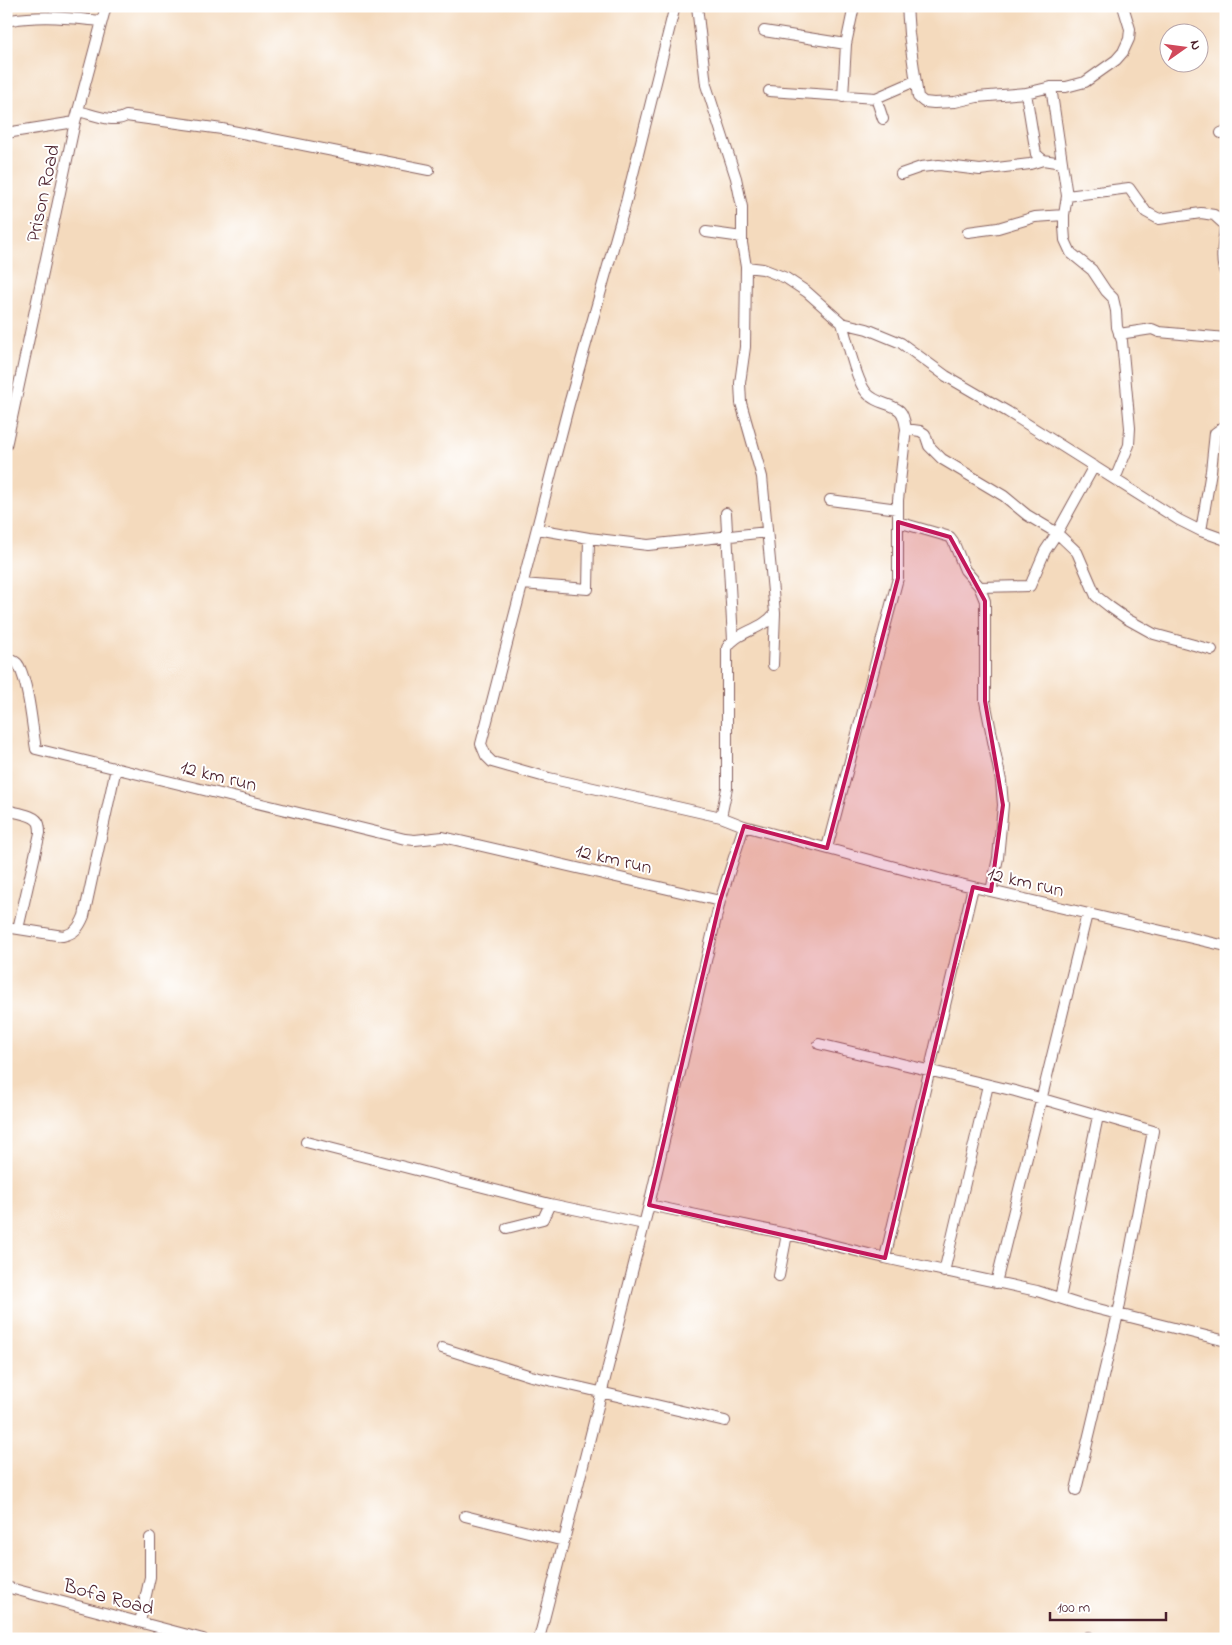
<svg xmlns="http://www.w3.org/2000/svg" width="1232" height="1645" viewBox="0 0 1232 1645" font-family="'Indie Flower',sans-serif">
	<rect width="100%" height="100%" fill="#fff"/>
	<filter id="ink" filterUnits="userSpaceOnUse"><feTurbulence type="fractalNoise" baseFrequency=".02" numOctaves="2"/><feDisplacementMap in="SourceGraphic" scale="10" xChannelSelector="R" yChannelSelector="G"/><feConvolveMatrix kernelMatrix="1 2 1 2 8 2 1 2 1" color-interpolation-filters="sRGB"/></filter>
	<filter id="wash" filterUnits="userSpaceOnUse"><feTurbulence type="fractalNoise" baseFrequency=".0096" numOctaves="4" result="noise"/><feDisplacementMap in="SourceGraphic" scale="20" xChannelSelector="R" yChannelSelector="G"/><feGaussianBlur stdDeviation="1.12" result="paint"/><feColorMatrix in="noise" values="0 0 0 0 0 0 0 0 0 0 0 0 0 0 0 0 0 1.4 0 .05"/><feComposite in="paint" operator="in"/></filter>
	<g filter="url(#wash)">
		<rect width="100%" height="100%" fill="#f4dabd"/>
	</g>
	<g filter="url(#ink)">
		<g fill="none" stroke-linecap="round" stroke-linejoin="round">
			<g stroke="#86605e" stroke-width="12">
				<path id="minor" d="M675,6l-49,196 -57,202 -88,340 5,12 6,6 57,16 172,39 23,9
					M697,6l9,79 30,93 6,29v36l4,24 17,2 23,9 21,14 35,31 25,6 34,14 45,33 62,36 171,108 22,11 25,9
					M907,6l2,28 9,63 6,5 10,1 21,-1 22,-5 49,-4 25,-6h15l19,-5 31,-22 7,-8 6,-13 1,-10 -7,-23
					M11,20c30,-5 60,-2 90,1
					M764,31l82,13
					M769,91l107,7 39,-17
					M1026,93l10,61 7,6 19,3
					M843,97l3,-53 8,-38
					M876,98l7,21
					M78,111c14,3 36,13 48,5l96,13 207,41
					M6,133l69,-11
					M1221,133l5,-2
					M901,174l20,-7 18,-2 41,5 50,-6 13,-4
					M1067,196l62,-8 17,24 13,7 42,-6 13,2 11,10c-1,16 -6,36 1,50
					M1064,215v11l1,14 6,13 21,17 14,21 7,7 3,13 1,16 5,14 8,87 -1,17 -14,34
					M706,232l36,5
					M968,232l30,-4 37,-11 29,-2 3,-19 -16,-109
					M1119,334l33,-5 7,3 67,6
					M906,429l14,2 5,3 4,12 13,13 62,37 23,19 30,18 20,19 19,44 14,11 17,12 27,15 58,16
					M6,446l69,-324 31,-116
					M830,500l68,9
					M726,513l7,127
					M898,522l52,15 3,4 12,29 14,16 6,15v100l16,80 2,24 -5,53 -7,33
					M537,529l52,9 59,7 119,-13
					M1201,531l10,-60 4,-38 11,-8
					M522,584l66,5 1,-51
					M980,587l50,-1 15,-35 12,-18 37,-67
					M6,658c5,2 11,3 13,8 10,20 13,60 17,83l369,90 10,1 28,-3 277,64 24,-75 195,53 287,67
					M773,665l2,-52
					M6,810c9,3 30,4 33,14 1,3 1,6 1,9l-22,96
					M721,817l6,-29v-140c8,-16 36,-18 48,-35l-13,-136 -21,-74 -1,-20 5,-36 1,-80
					M827,848l71,-270v-78l8,-71c-1,-6 -2,-14 -6,-18 -8,-8 -25,-7 -34,-19 -10,-12 -19,-52 -24,-69
					M6,927l57,9c12,-3 16,-8 21,-20l32,-148
					M819,1044l196,47 138,40 -35,183 -42,176
					M306,1142l244,62
					M649,1205l138,29 98,24 152,33 41,13 148,37
					M507,1228l36,-9 7,-15 94,20
					M885,1258l88,-371
					M944,1272l44,-187
					M779,1276l8,-42
					M996,1283l91,-369
					M1060,1298l38,-182
					M442,1348l89,28 194,45
					M465,1516l99,25
					M6,1587l197,52
					M140,1622l10,-45v-39
					M539,1639l110,-434 71,-304
					M1086,1639l2,-2"/>
			</g>
			<use href="#minor" stroke="#fff" stroke-width="10"/>
		</g>
	</g>
	<path fill="#c2185b" fill-opacity="0.2" stroke="#c2185b" stroke-width="4" stroke-linejoin="round" d="M898,522l52,15 35,64v100l18,104 -12,86 -18,-4 -88,371 -236,-53 71,-304 24,-75 83,22 71,-270z"/>
	<g text-anchor="middle" stroke-width="4" stroke-linejoin="round" paint-order="stroke">
		<g font-size="20" fill="#4a1f2b" stroke="#fff">
			<text transform="translate(42 193) rotate(-78)" y="7">Prison Road</text>
			<text transform="translate(219 775) rotate(14)" y="7">12 km run</text>
			<text transform="translate(614 858) rotate(13)" y="7">12 km run</text>
			<text transform="translate(1026 881) rotate(13)" y="7">12 km run</text>
			<text transform="translate(109 1596) rotate(15)" y="7">Bofa Road</text>
		</g>
	</g>
	<rect width="1232" height="1645" fill="none" stroke="#fff" stroke-width="25"/>
	<g transform="translate(1184 48) rotate(76)"><circle r="24" fill="#ffffff" stroke="#b7a5aa"/>
	<path d="M0-4L9 19L0 12L-9 19Z" fill="#d1495b"/>
	<text y="-8" font-size="14" font-weight="bold" text-anchor="middle" fill="#4a1f2b">N</text>
	</g>
	<path d="M1050 1612v8h116v-8" fill="none" stroke="#4a1f2b" stroke-width="2.5"/>
	<text x="1057" y="1612" font-size="15" fill="#4a1f2b" stroke="#ffffff" stroke-width="4" paint-order="stroke">100 m</text>
</svg>
